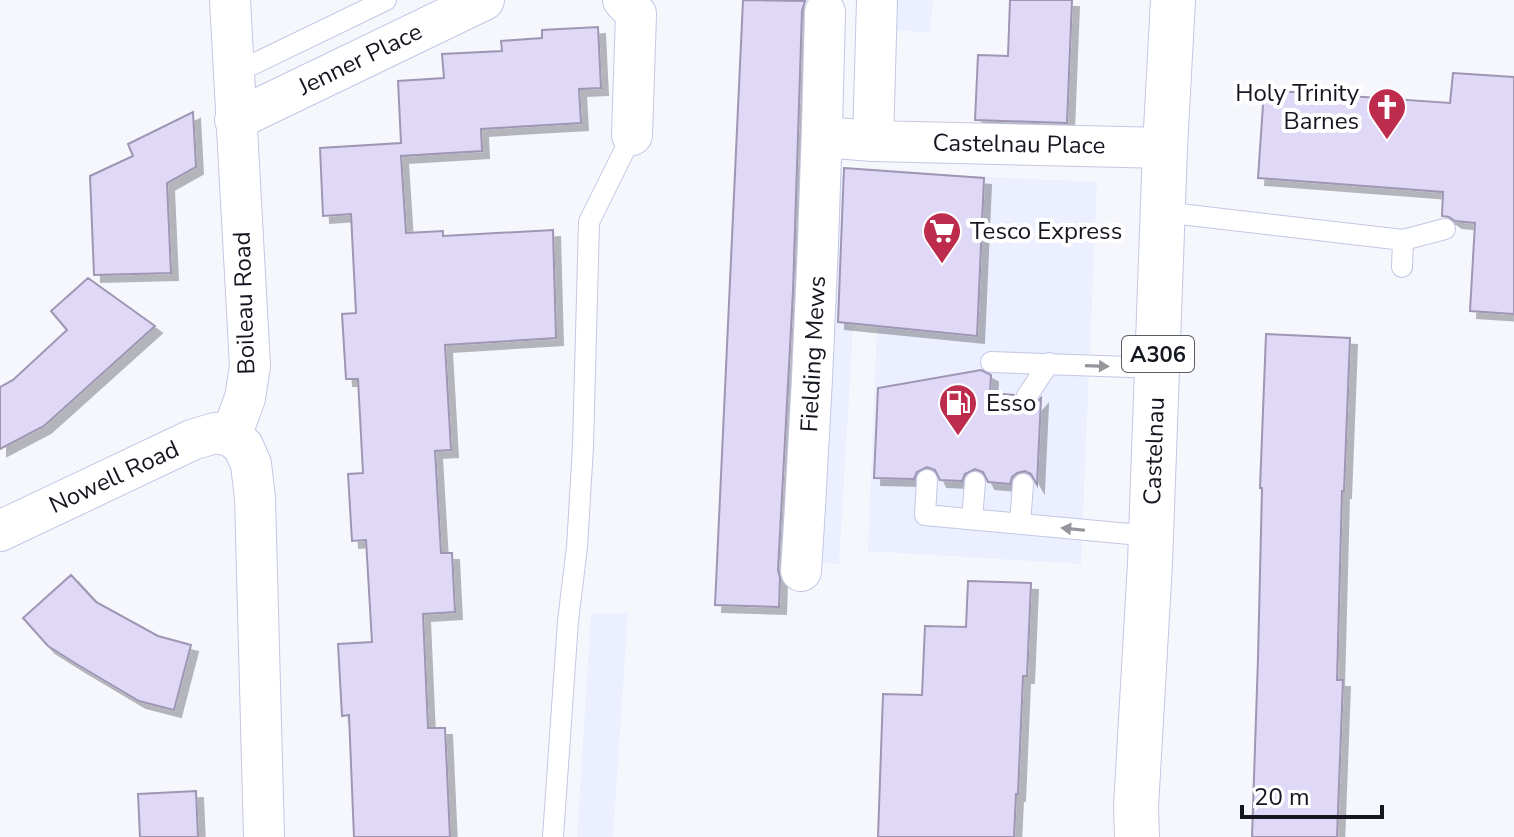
<svg xmlns="http://www.w3.org/2000/svg" width="1514" height="837" viewBox="0 0 1514 837" font-family="'Nunito Sans',sans-serif">
	<defs>
		<filter id="shadow"><feDropShadow dx="7" dy="7" stdDeviation="0" flood-color="#0004"/></filter>
	</defs>
	<rect width="100%" height="100%" fill="#f6f7fd"/>
	<path fill="#ecefff" d="M897,0h36l-3,33 -35,-3z
		M883,172l214,10 -16,382 -213,-13z
		M829,176l33,3 -23,385 -32,-2z
		M591,613h37l-15,224h-36z"/>
	<path fill="#dfd8f6" stroke="#9e96b3" stroke-width="2" filter="url(#shadow)" d="M743,0l62,1 -3,10 -9,280 -15,279 2,8 -1,29 -64,-2z
		M1010,0h62l-5,123 -92,-3 3,-65 30,1z
		M598,27l3,61 -22,1 2,34 -100,6 1,22 -81,5 5,77 37,-2v5l110,-6 3,108 -111,7 6,105 -16,1 6,102h11l3,59 -32,2 5,114h17l5,109h-96l-5,-122 -7,1 -4,-72 34,-2 -6,-102 -14,1 -4,-67 15,-1 -5,-94h-12l-4,-65 14,-1 -5,-99 -28,2 -3,-68 81,-5 -3,-62 46,-3 -2,-24 60,-3 -1,-10 41,-3v-8z
		M1453,73l61,4v237l-44,-3 5,-88 -20,-2 -6,-4 -7,-1 1,-24 -185,-14 6,-88 186,13z
		M193,112l3,55 -29,16 4,90 -77,2 -4,-99 43,-20 -5,-12z
		M844,168l140,10 -7,158 -139,-14z
		M88,278l67,48 -111,100 -44,23v-62l13,-7 54,-50 -16,-19z
		M1266,334l84,4 -6,153h-2l-5,189h6l-6,157h-85l6,-179 4,-170h-2z
		M981,370l10,5 -1,18 24,2 2,7 4,5 12,1 9,-10 -4,87 -6,-11 -6,-3 -8,2 -5,4 -2,7 -22,-2 -5,-10 -8,-3 -10,5 -3,7 -22,-1 -5,-10 -8,-3 -10,5 -3,7 -40,-1 4,-90z
		M71,575l25,27 62,34 33,9 -17,65 -35,-9 -61,-36 -30,-19 -25,-28z
		M968,581l63,2 -4,93h-4l-5,118h-2l-2,43h-136l5,-143 39,1 3,-69 41,1z
		M196,791l2,46h-58l-2,-43z"/>
	<g fill="none" stroke-linecap="round" stroke-linejoin="round">
		<g stroke="#c2c7e5" stroke-width="22">
			<path id="service" d="M233,74l153,-74
				M1163,212l240,28 42,-11
				M1402,267l1,-27
				M991,362l167,6
				M1027,396l22,-33
				M927,480l-2,35 226,21
				M972,519l3,-37
				M1020,524l3,-40
				M553,837l15,-216 9,-74 6,-101 6,-224 43,-87"/>
		</g>
		<g stroke="#c2c7e5" stroke-width="42">
			<path id="minor" d="M230,0l20,366 -5,32 -14,38 12,10 8,18 4,34 9,339
				M623,0l13,14 -4,121
				M235,120l249,-120
				M822,137l51,4 292,7
				M873,141l4,-141
				M0,531l192,-91 23,-7 16,3
				M801,571c12,-186 20,-372 24,-559"/>
		</g>
		<g stroke="#c2c7e5" stroke-width="46">
			<path id="primary" d="M1137,837l-1,-30 14,-244 15,-415 8,-148"/>
		</g>
		<use href="#service" stroke="#fff" stroke-width="20"/>
		<use href="#minor" stroke="#fff" stroke-width="40"/>
		<use href="#primary" stroke="#fff" stroke-width="44"/>
	</g>
	<defs><path id="oneway-solid" d="M-6-.8H1V-3.2L6.5 0L1 3.2V.8H-6Z" transform="scale(2)"/></defs>
	<g fill="#95969b">
		<use href="#oneway-solid" transform="translate(1097 366) rotate(2)"/>
		<use href="#oneway-solid" transform="translate(1073 529) rotate(-174)"/>
	</g>
	<defs>
		<g id="church-pin" transform="scale(2)"><path d="M0 17L-7.5 6A9.5 9.5 0 1 1 7.5 6Z" fill="#bd2c4d" stroke="#fff"/><path d="M-1.2-6h2.4v3.5h3.3v2.4h-3.3V6h-2.4V-.1h-3.3v-2.4h3.3Z" fill="#fff"/></g>
		<g id="supermarket-pin" transform="scale(2)"><path d="M0 17L-7.5 6A9.5 9.5 0 1 1 7.5 6Z" fill="#bd2c4d" stroke="#fff"/><path d="M-6-5.5h2.5l.6 2H6L4.5 2H-2.5L-4.4-4H-6ZM-1.5 3.2a1.3 1.3 0 1 0 .1 0ZM3 3.2a1.3 1.3 0 1 0 .1 0Z" fill="#fff"/></g>
		<g id="fuel-pin" transform="scale(2)"><path d="M0 17L-7.5 6A9.5 9.5 0 1 1 7.5 6Z" fill="#bd2c4d" stroke="#fff"/><path d="M-5.5-6h7V0h2V4h1.3V-2.5L3-4.5l.8-.8L6-3V5H2.5V1h-1V6h-7ZM-4.2-4.7v3.2H.2V-4.7Z" fill="#fff"/></g>
	</defs>
	<g fill-rule="evenodd">
		<use href="#church-pin" x="1387" y="107"/>
		<use href="#supermarket-pin" x="942" y="231"/>
		<use href="#fuel-pin" x="958" y="403"/>
	</g>
	<g text-anchor="middle" stroke-width="8" stroke-linejoin="round" paint-order="stroke">
		<rect fill="#fff" stroke="#5a5c63" stroke-width="2" x="1122" y="336" width="72" height="36" rx="6"/>
		<g font-size="22" font-weight="bold" fill="#141620">
			<text x="1158" y="362">A306</text>
		</g>
		<g font-size="24" fill="#141620" stroke="#fff">
			<text transform="translate(360 59) rotate(-26)" y="8">Jenner Place</text>
			<text transform="translate(1019 144) rotate(1)" y="8">Castelnau Place</text>
			<text transform="translate(244 303) rotate(-92)" y="8">Boileau Road</text>
			<text transform="translate(813 354) rotate(-87)" y="8">Fielding Mews</text>
			<text transform="translate(1154 451) rotate(-88)" y="8">Castelnau</text>
			<text transform="translate(114 477) rotate(-25)" y="8">Nowell Road</text>
		</g>
		<g font-size="24" fill="#141620" stroke="#fff" text-anchor="start">
			<text x="1359" y="101" text-anchor="end">Holy Trinity<tspan x="1359" dy="28">Barnes</tspan></text>
			<text x="970" y="239">Tesco Express</text>
			<text x="986" y="411">Esso</text>
		</g>
	</g>
	<path d="M1242 805v12h140v-12" fill="none" stroke="#141620" stroke-width="4"/>
	<text x="1254" y="805" font-size="24" fill="#141620" stroke="#ffffff" stroke-width="6" paint-order="stroke">20 m</text>
</svg>
